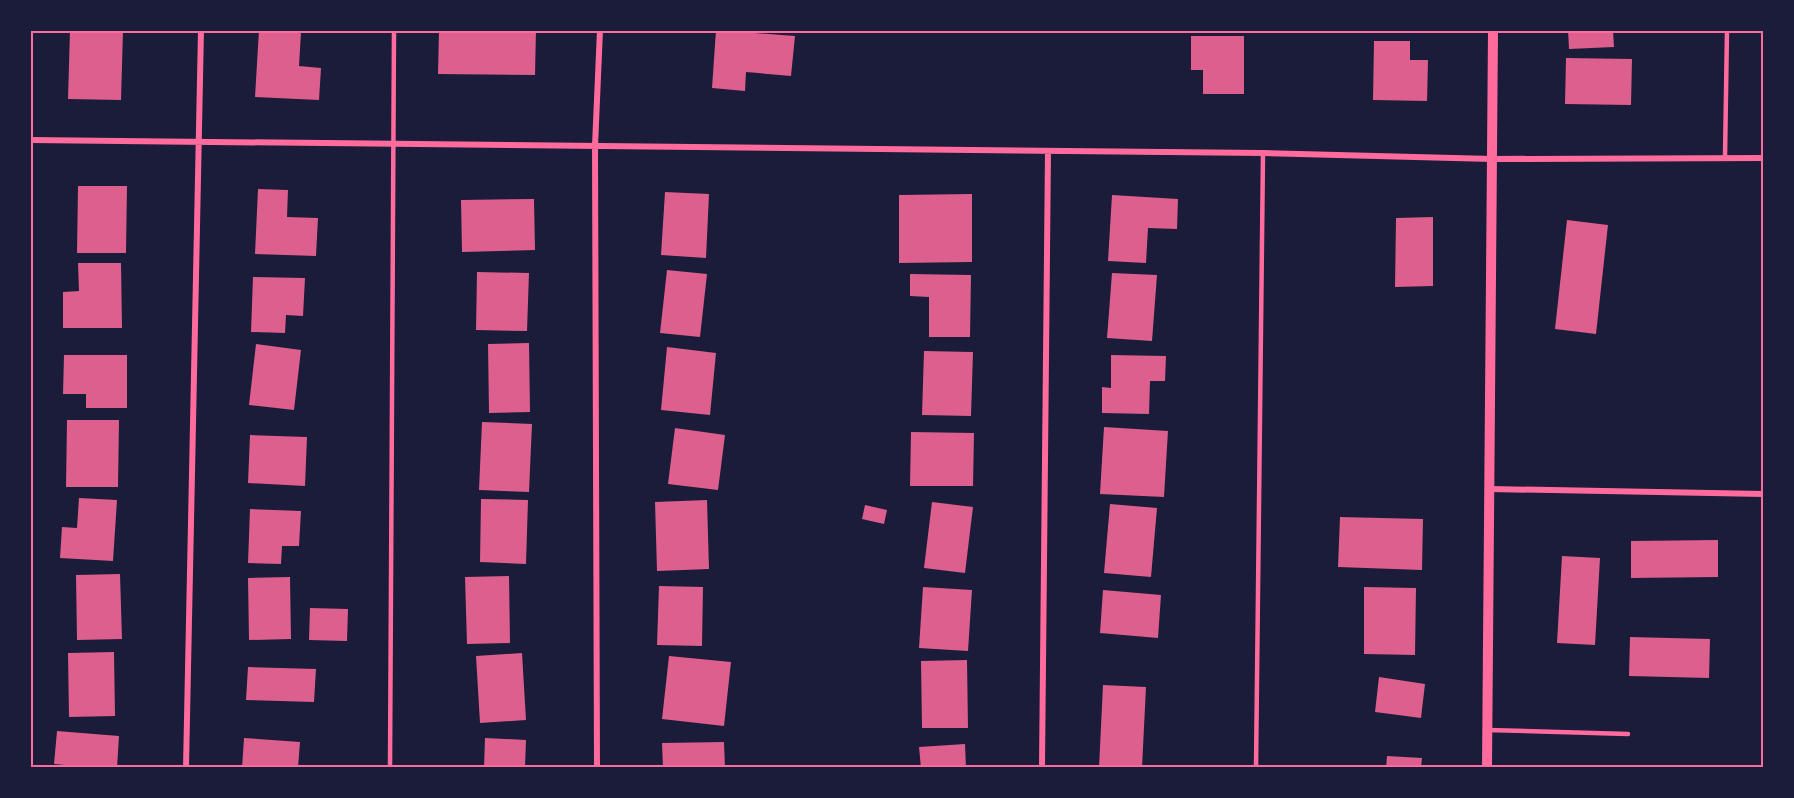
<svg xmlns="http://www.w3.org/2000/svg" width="1794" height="798" viewBox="0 0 1794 798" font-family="'PT Sans Narrow',sans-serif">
	<rect width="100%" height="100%" fill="#1b1b3a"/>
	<path fill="#dd5f8e" d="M70,30l53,1 -2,69 -53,-1z
		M259,30l42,2 -2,34 22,2 -2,32 -64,-3z
		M439,30h97l-1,45 -97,-1z
		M716,30l79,6 -4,40 -45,-4 -1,19 -33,-3z
		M1568,30h45l1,17 -45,2z
		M1191,36h53v58h-41v-24h-12z
		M1374,41h36v19h18l-1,41 -54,-1z
		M1566,58l66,1 -1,46 -66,-1z
		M78,186h49l-1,67h-49z
		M258,189l30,1 -1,27 31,1 -2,38 -61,-2z
		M665,192l44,2 -3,64 -45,-3z
		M972,194v68l-73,1v-68z
		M1112,195l66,4 -1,30 -29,-1 -2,35 -38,-2z
		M534,199l1,51 -73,2 -1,-52z
		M1433,217v69l-38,1 1,-69z
		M1567,220l41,5 -12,109 -41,-5z
		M78,263h43l1,65h-59v-36l16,-1z
		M667,270l40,4 -7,63 -40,-4z
		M477,272l52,1 -2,58 -51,-1z
		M1112,273l45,2 -5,66 -45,-3z
		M910,274l61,1 -1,62h-41v-40l-19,-1z
		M253,277l52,1 -2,38 -17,-1 -1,18 -34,-1z
		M529,343l1,69 -41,1 -1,-69z
		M256,344l45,6 -7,60 -45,-5z
		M667,347l49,6 -6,62 -49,-5z
		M924,351l49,1 -2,64 -49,-1z
		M64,355h63v53h-41v-14h-23z
		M1111,355l55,1 -1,25h-15l-1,33 -47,-1v-26l9,1z
		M67,420h52l-1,67h-52z
		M482,422l50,2 -3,68 -50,-2z
		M1104,427l64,4 -4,66 -64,-3z
		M675,428l50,7 -7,55 -50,-6z
		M911,432l63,1 -1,53h-63z
		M250,435l57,2 -2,49 -57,-3z
		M79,498l38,2 -4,61 -53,-3 2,-31 15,1z
		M481,499l47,1 -2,64 -46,-2z
		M707,500l2,69 -52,2 -2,-69z
		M932,502l41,5 -8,66 -41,-5z
		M1110,504l47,4 -6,69 -47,-4z
		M865,505l22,5 -3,14 -22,-5z
		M250,509l51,2 -2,35h-17l-1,18 -33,-1z
		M1340,517l83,2 -1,51 -84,-3z
		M1718,540v37l-87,1v-37z
		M1562,556l38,2 -5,87 -38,-2z
		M120,574l2,65 -45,1 -1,-65z
		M509,576l1,67 -43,1 -2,-67z
		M290,577l1,62 -42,1 -1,-62z
		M659,586l44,1 -1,59 -45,-1z
		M923,587l49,3 -4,61 -49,-3z
		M1364,587l52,1 -1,67 -51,-1z
		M1103,590l58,5 -3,43 -58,-5z
		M310,608l38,1 -1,32 -38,-1z
		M1630,637l80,2 -1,39 -80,-2z
		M114,652l1,64 -46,1 -1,-64z
		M522,653l4,67 -46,3 -4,-67z
		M669,656l62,6 -7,64 -62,-7z
		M967,660l1,68h-46l-1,-67z
		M248,667l68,2 -2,33 -68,-2z
		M1379,677l46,7 -4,34 -46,-6z
		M1103,685l43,2 -4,81h-43z
		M57,731l62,5 -2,32h-41v-2l-22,-2z
		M244,738l56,4 -2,26h-56z
		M485,738l41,2 -1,28h-41z
		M1762,740h2v28h-3z
		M724,742l1,26h-62l-1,-25z
		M965,744l1,24h-45l-2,-21z
		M1387,756l35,2 -1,10h-35z"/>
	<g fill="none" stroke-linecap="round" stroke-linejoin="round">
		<path stroke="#ff6b9d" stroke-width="4.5" d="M1725,157l2,-127
			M1487,730l141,4
			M390,768l4,-738
			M1256,768l7,-615"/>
		<path stroke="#ff6b9d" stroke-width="6" d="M30,140l1233,13 229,6 272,-1
			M1490,489l274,5
			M186,768l15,-738
			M597,768l-2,-622 5,-116
			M1042,768l6,-617"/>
		<path stroke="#ff6b9d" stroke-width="10" d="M1487,768l6,-738"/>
	</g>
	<rect width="1794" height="798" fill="none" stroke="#1b1b3a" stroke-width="63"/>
	<rect x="32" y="32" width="1730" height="734" fill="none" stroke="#ff6b9d" stroke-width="2"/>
</svg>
